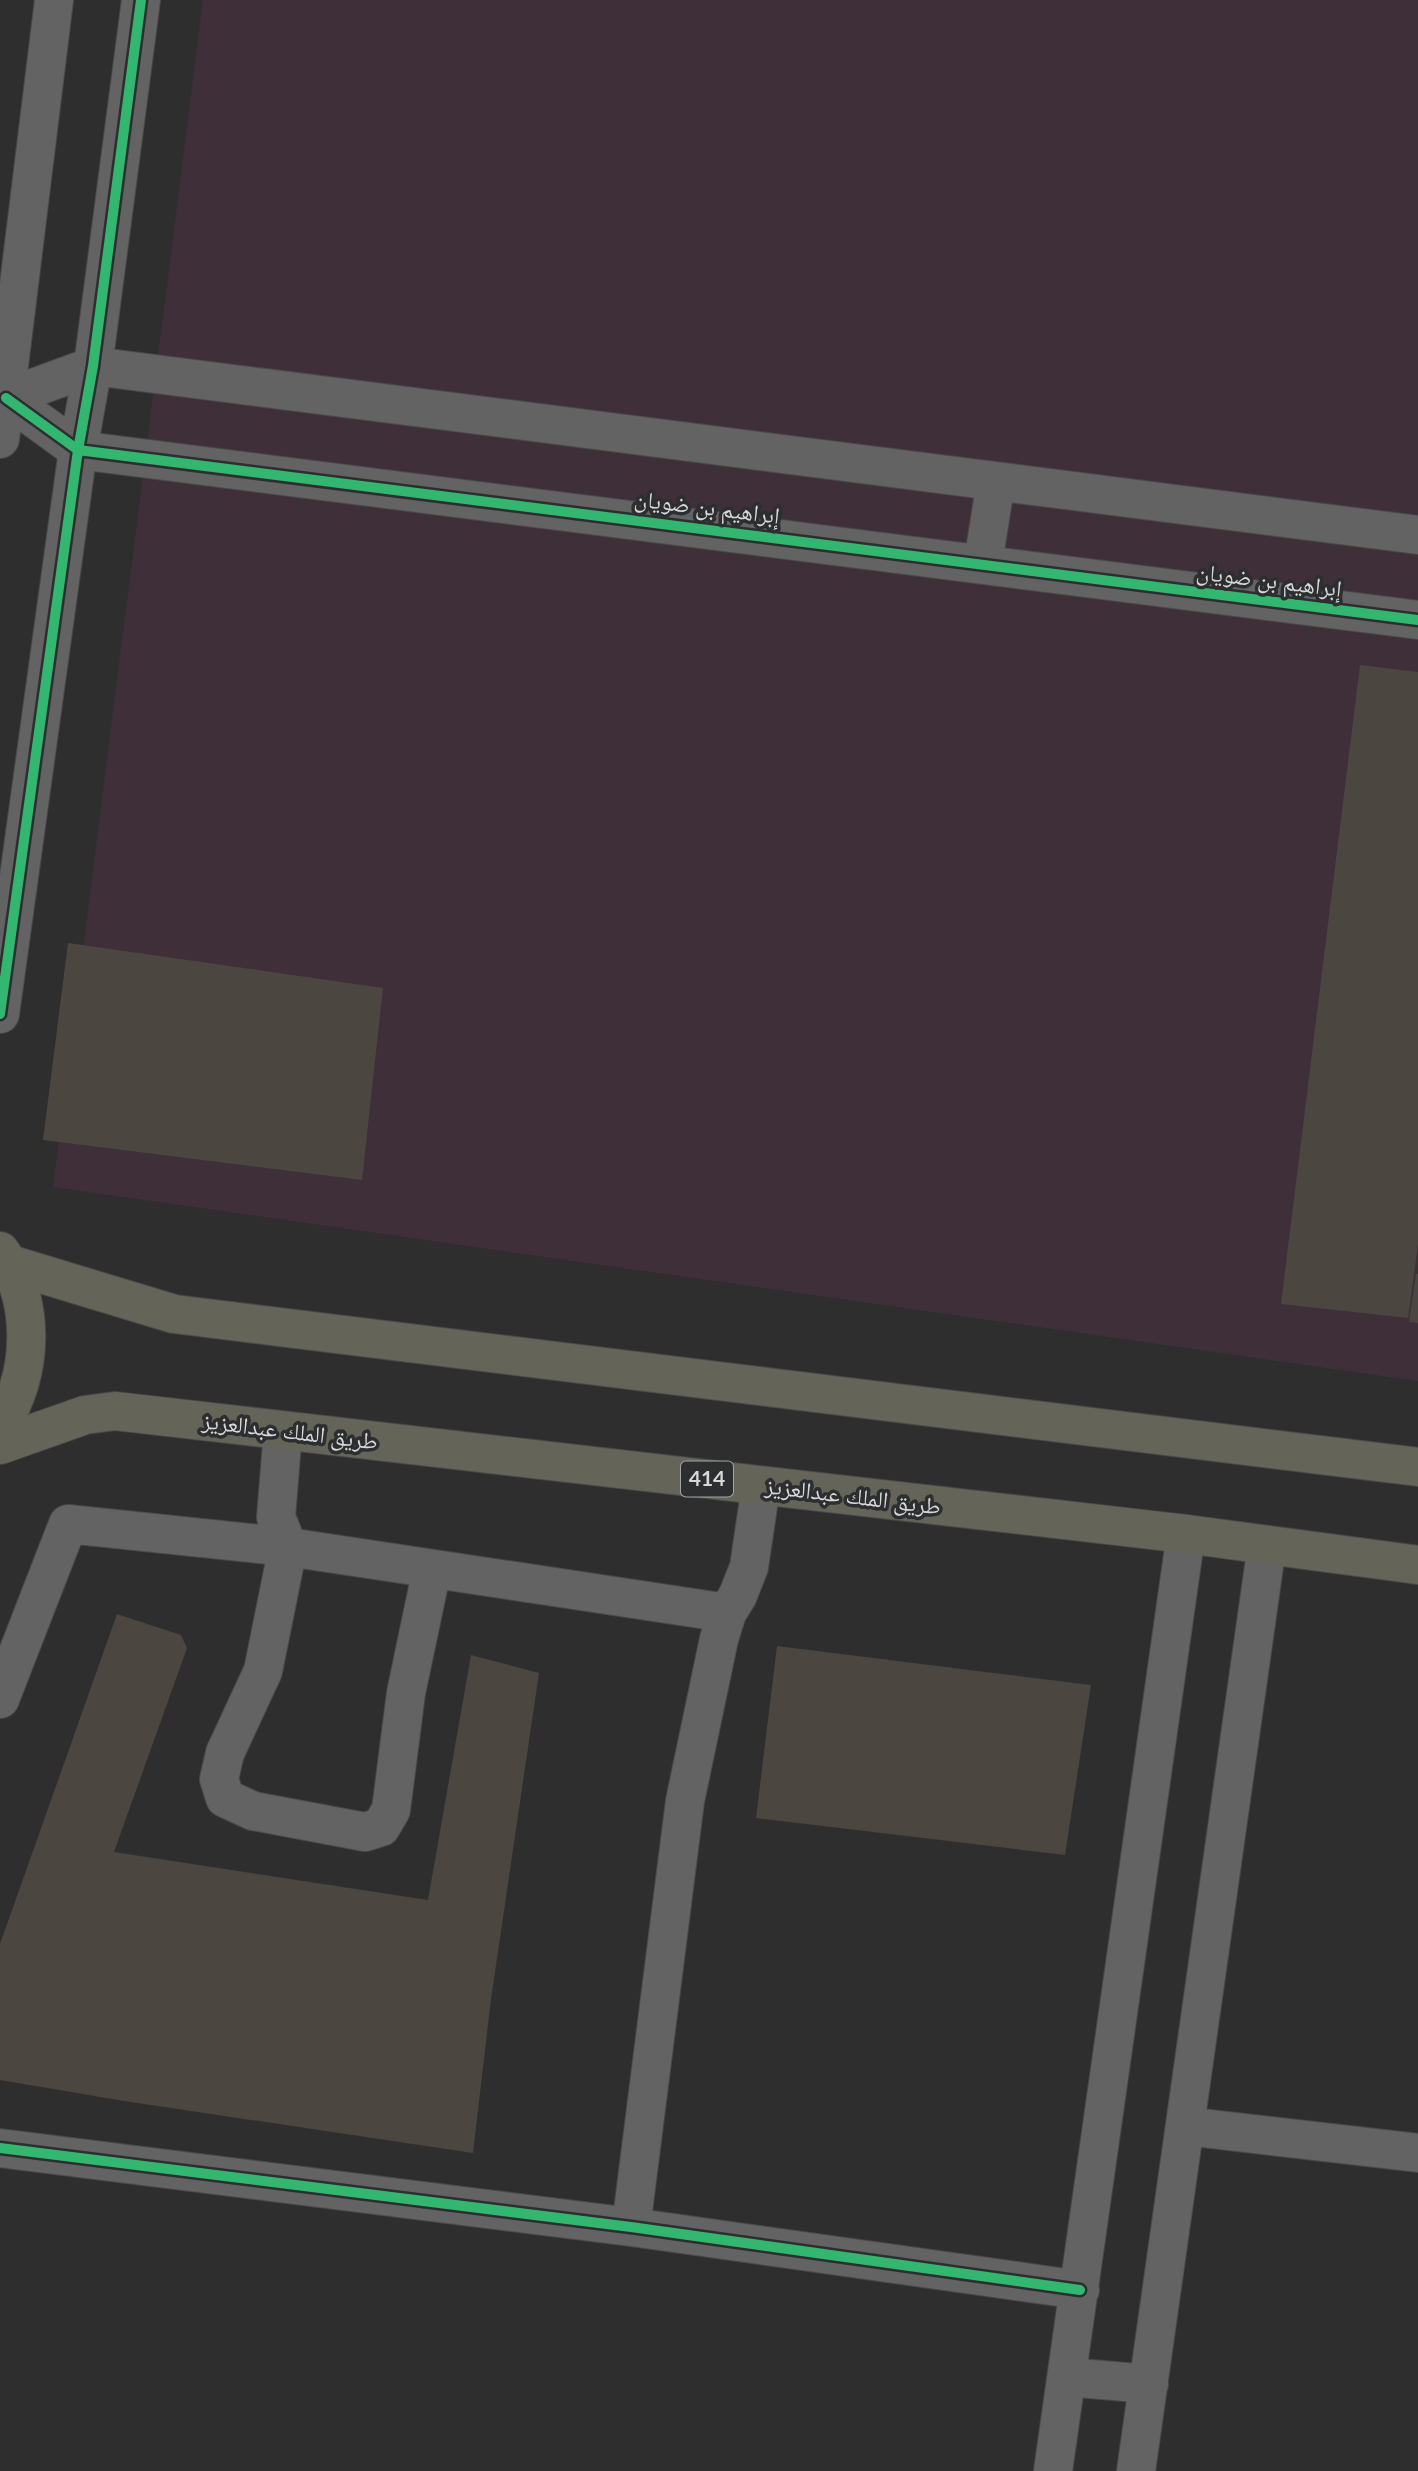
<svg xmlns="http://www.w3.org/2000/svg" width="1418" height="2471" viewBox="0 0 1418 2471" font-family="Lato,'Noto Naskh Arabic',sans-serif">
	<rect width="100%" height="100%" fill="#2e2e2f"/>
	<path fill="#3e2f39" d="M203,0h1215v1381l-1365,-194z"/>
	<path fill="#4c4640" d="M1360,665l58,7v573l-10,73 -127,-14z
		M68,943l315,45 -21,192 -319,-40z
		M1416,1274h2v49l-9,-1z
		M117,1614l64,21 6,13 -73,204 314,48 43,-245 68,18 -48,326 -18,154 -349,-52 -124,-21v-136z
		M777,1646l314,39 -26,170 -309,-37z"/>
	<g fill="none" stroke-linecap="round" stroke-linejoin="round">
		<g stroke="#49494a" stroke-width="40">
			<path id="minor" d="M6,398l72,52 1340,170
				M6,398l87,-32 1325,169
				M0,439l54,-439
				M983,563l13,-82
				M0,1014l78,-564 15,-84 48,-366
				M283,1431l-7,86 12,30 439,66
				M0,1699l68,-175 220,23 -25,124 -38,82 -6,26 6,19 28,13 112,21 16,-5 10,-17 15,-117 26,-124
				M1185,2126l233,27
				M0,2148l631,79 449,63
				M631,2227l54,-426 34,-162 8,-26 11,-18 11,-28 12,-81
				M1067,2377l82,7
				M1053,2471l133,-937
				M1136,2471l131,-926"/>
		</g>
		<g stroke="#49494a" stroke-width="40">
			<path id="highway" d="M0,1251c36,48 34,125 0,174
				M9,1264l165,50 1244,153
				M0,1445l85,-30 30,-4 1071,123 232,31"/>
		</g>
		<use href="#minor" stroke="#636364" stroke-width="38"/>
		<use href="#highway" stroke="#646558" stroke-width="38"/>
		<g stroke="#2d2e30" stroke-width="15">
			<path id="cycleway" d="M6,398l72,52 1340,170
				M0,1014l78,-564 15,-84 48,-366
				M0,2148l631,79 449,63"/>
		</g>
		<use href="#cycleway" stroke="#33b770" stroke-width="10"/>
	</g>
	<g text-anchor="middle" stroke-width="7" stroke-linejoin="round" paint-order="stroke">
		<rect fill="#2d2e30" stroke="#a4a4a6" stroke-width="2" x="681" y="1461.5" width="52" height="35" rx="5"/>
		<g font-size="21" font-weight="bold" fill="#d7d7d8">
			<text x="707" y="1486">414</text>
		</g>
		<g font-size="23" fill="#d7d7d8" stroke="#2d2e30">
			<text transform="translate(707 507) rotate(7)" y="8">إبراهيم بن ضويان</text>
			<text transform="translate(1269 580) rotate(7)" y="8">إبراهيم بن ضويان</text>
			<text transform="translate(290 1431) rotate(7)" y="8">طريق الملك عبدالعزيز</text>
			<text transform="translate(853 1496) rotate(7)" y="8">طريق الملك عبدالعزيز</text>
		</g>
	</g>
</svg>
